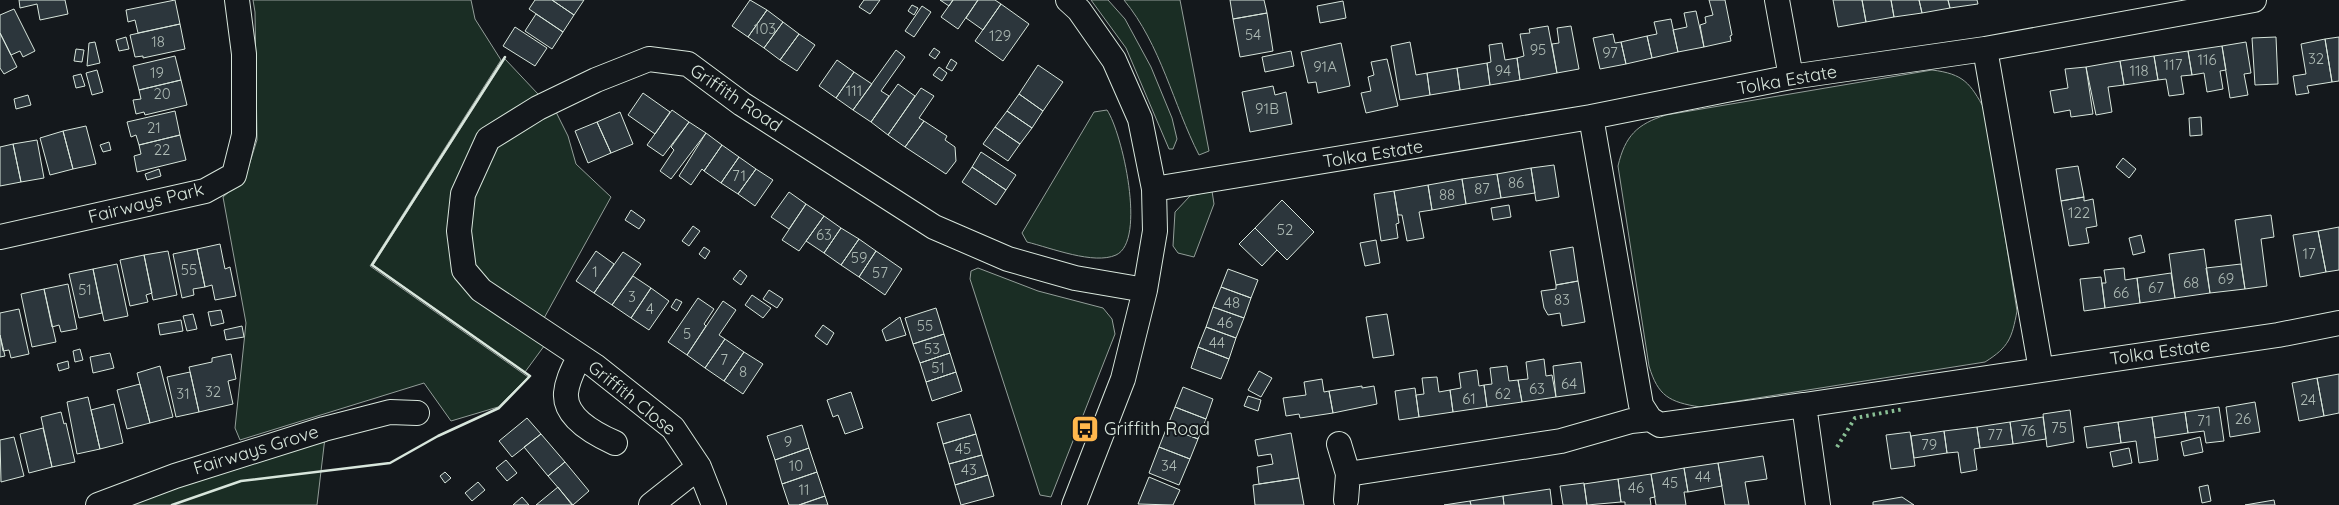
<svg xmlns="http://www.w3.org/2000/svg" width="2339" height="505" viewBox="0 0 2339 505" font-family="Quicksand,sans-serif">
	<rect width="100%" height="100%" fill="#14181c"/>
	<path fill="#1a2d24" stroke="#939e99" d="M253,0h218l4,19 26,41 -131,206 158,111 -30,30 -47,14 -27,-38 -184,57 -5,-12 11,-105 -23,-126 22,-19 12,-38 -2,-128z
		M1091,0h17l17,19 26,48 21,51 5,21 -4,10h-4l-43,-101z
		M1124,0h56l29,151 -10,4c-26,-51 -38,-110 -75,-155z
		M505,59l33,35 13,8 17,34 8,28 35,33 -73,132 12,9 -25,34 -152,-107z
		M1932,70c32,4 38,13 53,40l32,201c-5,27 -8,36 -32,51l-285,45c-31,-5 -42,-11 -51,-41l-31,-200c7,-30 19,-42 48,-51z
		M1107,110c15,22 40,131 9,145 -22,10 -65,-7 -89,-13l-5,-9 72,-121z
		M1212,191l2,13 -20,53 -16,-4 -5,-7 2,-34 15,-16z
		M978,268l60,23 65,17 9,11 3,15 -64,163 -11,-2 -70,-216 1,-8z
		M326,429l-9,76h-216z"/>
	<path fill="#2c363c" stroke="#d8e6dc" d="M19,0h46l3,14 -28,6 -3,-16 -17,4z
		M175,0l5,24 -42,9 -3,-13 -7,2 -2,-12z
		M535,0h17l22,15 -11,17 -34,-23z
		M552,0h32l-10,15z
		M750,0l17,10 -19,27 -16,-11z
		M864,0h16l-10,14 -11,-7z
		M940,0h13l-4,6z
		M953,0h25l-20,29 -17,-12z
		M978,0h17l6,4 -18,26 -17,-12z
		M1230,0h34l3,13 -34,6z
		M1709,0h16l7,35 -2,1 1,5 -27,6 -4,-22 6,-2 -1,-6 8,-2z
		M1833,0h29l4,22 -28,5z
		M1862,0h29l3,17 -28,5z
		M1891,0h28l3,13 -28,4z
		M1919,0h29l2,8 -28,5z
		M1948,0h29l1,4 -28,4z
		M1343,1l3,17 -26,5 -3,-17z
		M1001,4l28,20 -26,37 -28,-20z
		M912,5l6,3 -4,7 -6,-4z
		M922,6l9,6 -17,25 -9,-6z
		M14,9l21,42 -12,6 -3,-6 -9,4 -11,-22v-18z
		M767,10l16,12 -19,26 -16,-11z
		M1696,11l8,36 -26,5 -5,-22 14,-3 -3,-14z
		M1267,13l6,38 -33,6 -7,-38z
		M536,14l27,18 -11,17 -27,-18z
		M1671,19l7,33 -26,6 -5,-22 10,-2 -3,-12z
		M783,22l16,12 -19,26 -16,-12z
		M180,24l5,25 -42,9v-2l-8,1 -5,-22z
		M1548,26l9,47 -37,7 -3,-22 7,-2 -4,-22 10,-1 -1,-4z
		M1571,26l8,43 -22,4 -5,-29 7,-1 -2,-15z
		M515,27l32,21 -12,18 -32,-20z
		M0,33l17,34 -13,7 -4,-6z
		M799,34l16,11 -18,26 -17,-11z
		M1613,34l2,9 6,-1 5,22 -26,5 -7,-31z
		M1647,36l5,22 -26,6 -5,-22z
		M126,37l3,12 -10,2 -3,-11z
		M2276,37l2,47 -23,1 -3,-47z
		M2339,37v44l-7,1 -7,-43z
		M2325,39l7,43 -25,4 2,7 -13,2 -3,-19 13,-2 -5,-30z
		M95,42l5,21 -13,3 2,-23z
		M1410,42l6,33 11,-2 3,22 -30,5 -9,-54z
		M2246,42l5,31 -7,1 4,21 -18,3 -8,-52z
		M1341,43l9,43 -32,7 -2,-11 -8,1 -7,-31z
		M1502,43l3,17 12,-2 3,22 -30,5 -3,-22 4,-1 -2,-17z
		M2222,46l4,24 -6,1 3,18 -16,3 -3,-19 -12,2 -4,-24z
		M934,48l6,4 -5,7 -6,-4z
		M76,49l8,1 -2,12 -8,-1z
		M896,50l9,7 -24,34 8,5 -18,26 -18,-12z
		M1291,51l3,15 -29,6 -3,-15z
		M2188,51l4,24 -11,1 3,18 -15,2 -3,-17 -8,1 -4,-24z
		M175,56l6,24 -42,10 -6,-24z
		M2154,56l4,24 -34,5 -4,-24z
		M951,59l6,4 -5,8 -6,-3z
		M1387,59l11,47 -32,7 -5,-20 10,-2 -3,-14 6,-2 -3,-13z
		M837,60l17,12 -18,26 -17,-12z
		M2120,61l4,24 -16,2 4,25 -16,3 -10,-48z
		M1487,63l3,22 -30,5 -3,-22z
		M1038,65l25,17 -20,29 -24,-17z
		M939,67l8,6 -5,8 -9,-6z
		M2086,67l7,47 -22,3 -1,-7 -16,3 -4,-22 18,-3 -3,-19z
		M1457,68l3,22 -30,5 -3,-22z
		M97,70l6,22 -11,3 -6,-22z
		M854,72l18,12 -19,26 -17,-12z
		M81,74l4,12 -9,2 -3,-12z
		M181,80l6,25 -42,10 -1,-3 -8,2 -3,-14 8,-1 -2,-9z
		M898,84l17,12 -27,39 -17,-13z
		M1273,86l2,9 11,-3 6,32 -42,8 -8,-40z
		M921,88l13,8 -15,22 5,3 -19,26 -17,-12z
		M643,93l27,19 -15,22 -27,-19z
		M1019,94l24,17 -11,17 -25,-17z
		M28,95l3,10 -15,4 -2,-10z
		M672,110l17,12 -26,34 -16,-11z
		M175,111l5,24 -41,10 -3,-10 -5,2 -4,-15z
		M1007,111l25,17 -12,16 -25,-17z
		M620,112l13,32 -22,9 -14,-31z
		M2201,117l1,18 -12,1 -1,-18z
		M924,121l23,15 -2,4 10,7 1,14 -10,13 -41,-27z
		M597,122l14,31 -23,10 -13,-32z
		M689,122l17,11 -35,46 -11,-8 14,-21 -3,-3z
		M86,126l10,38 -23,5 -10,-38z
		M995,127l25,17 -12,17 -25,-17z
		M63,131l10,38 -23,6 -10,-37z
		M706,133l16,12 -18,26 -2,-2 -11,16 -12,-9z
		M180,135l6,25 -49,12 -3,-16 7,-2 -2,-9z
		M37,140l7,38 -23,4 -8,-38z
		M109,142l2,8 -8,2 -3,-7z
		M13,144l8,38 -21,4v-39z
		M722,145l17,12 -18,26 -17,-12z
		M981,152l35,23 -10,15 -34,-23z
		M739,157l17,12 -18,25 -17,-11z
		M2123,158l13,11 -7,9 -13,-11z
		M1554,165l5,32 -23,4 -5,-33z
		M2078,166l6,31 -23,4 -5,-32z
		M972,167l34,23 -10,15 -34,-23z
		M1531,168l4,25 -34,5 -4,-24z
		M159,169l2,7 -14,4 -2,-6z
		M756,169l17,11 -18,26 -17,-12z
		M1497,174l4,24 -35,6 -4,-25z
		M1462,179l4,25 -34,6 -4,-25z
		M1428,185l4,25 -13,2 5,26 -17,3 -5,-26h-4l-4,-24z
		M1394,191l5,32 -3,1 2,14 -17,3 -7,-47z
		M789,192l17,12 -17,25 -18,-12z
		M2084,197v4l9,-2 4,27 -11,2 3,15 -20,3 -8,-45z
		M1282,200l32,32 -27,28 -32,-32z
		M806,204l18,12 -25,35 -17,-11z
		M1509,205l2,12 -18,3 -2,-12z
		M631,210l14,10 -6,9 -14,-9z
		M2271,215l3,22 -13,2 6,47 -22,3 -10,-69z
		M824,216l17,12 -17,25 -18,-12z
		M693,226l7,5 -11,15 -7,-5z
		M2339,227v43l-13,2 -8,-41z
		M841,228l18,11 -18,26 -17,-12z
		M1255,228l22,22 -15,16 -23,-22z
		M2318,231l8,41 -26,5 -7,-42z
		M2141,235l4,17 -12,3 -4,-17z
		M859,239l17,12 -17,26 -18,-12z
		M1376,240l4,23 -15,3 -5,-23z
		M220,244l5,25 5,-2 6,29 -21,4 -3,-15 -7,2 -8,-38z
		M704,247l6,4 -5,8 -6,-5z
		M1573,247l5,34 -22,4 -6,-34z
		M197,249l8,38 -12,2 1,6 -12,3 -9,-44z
		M2204,249l6,44 -35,5 -6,-44z
		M168,251l9,44 -24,5 -9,-45z
		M596,251l18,13 -20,29 -18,-12z
		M876,251l26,18 -17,26 -26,-18z
		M623,252l18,12 -29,41 -18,-12z
		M144,255l8,38 -6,2 2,7 -18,4 -10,-46z
		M117,264l11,52 -24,5 -11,-52z
		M2241,264l4,25 -35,4 -4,-25z
		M2124,268l1,12 12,-2 3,25 -35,5 -3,-25h4l-2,-13z
		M93,269l9,44 -23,5 -10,-44z
		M1228,269l30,11 -7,18 -30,-11z
		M740,270l7,6 -6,9 -8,-6z
		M2171,273l4,25 -35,5 -3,-25z
		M633,276l18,12 -20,30 -19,-13z
		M2101,277l4,31 -21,3 -4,-32z
		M1578,281l7,41 -23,4 -2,-13 -12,2 -4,-7 -3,-17 15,-2v-4z
		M68,284l9,45 -16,3 -2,-7 -7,2 -8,-38z
		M1221,287l30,11 -7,20 -31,-11z
		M651,288l18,13 -20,29 -18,-12z
		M44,289l12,53 -24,5 -11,-53z
		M769,290l14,9 -6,9 -14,-9z
		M752,295l19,13 -8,10 -18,-13z
		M698,298l16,11 -10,15 2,2 -19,29 -19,-13z
		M676,299l6,3 -5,9 -6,-4z
		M723,301l13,9 -17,25 6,4 -20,29 -18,-13z
		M1213,307l31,11 -8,20 -30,-11z
		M936,308l8,26 -31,10 -8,-26z
		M19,309l10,45 -18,4 -2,-8 -6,1 -3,-16v-22z
		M221,310l3,13 -13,3 -3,-14z
		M193,314l4,15 -10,2 -4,-15z
		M1387,314l7,41 -21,3 -7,-41z
		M900,317l6,18 -20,6 -4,-11z
		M181,320l2,11 -23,4 -2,-11z
		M823,325l11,8 -7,12 -12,-9z
		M242,326l2,11 -18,3 -2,-10z
		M1206,327l30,11 -7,21 -31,-12z
		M944,334l6,19 -30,10 -7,-19z
		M0,335l5,21 -5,1z
		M725,339l19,13 -20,29 -19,-13z
		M1198,347l31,12 -8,20 -30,-11z
		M80,349l3,11 -8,2 -2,-11z
		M744,352l19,12 -20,30 -19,-13z
		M110,353l4,15 -21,5 -3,-16z
		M950,353l6,19 -30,10 -6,-19z
		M231,354l5,25 -8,2 5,23 -34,8 -10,-45 23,-5v-4z
		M1544,359l2,17 6,-1 4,22 -34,5 -4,-22 10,-1 -2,-17z
		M68,361l1,7 -10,3 -2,-7z
		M1581,362l4,31 -29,4 -3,-31z
		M160,366l13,51 -23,6 -13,-50z
		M1507,366l2,15 9,-1 4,22 -35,5 -3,-22 8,-1 -2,-16z
		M1477,370l2,16 5,-1 3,22 -34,5 -3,-22 11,-2 -2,-15z
		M1259,371l13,7 -11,19 -13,-7z
		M190,372l9,40 -23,5 -9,-40z
		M956,372l6,19 -30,10 -6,-19z
		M2339,374v39l-15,3 -7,-38z
		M1437,377l2,15 11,-2 3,22 -34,5 -3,-22 8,-1 -2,-16z
		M2317,378l7,38 -25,5 -7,-38z
		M1322,379l2,13 5,-1 4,22 -33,5 -1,-4 -13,2 -3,-18 23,-3 -2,-13z
		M140,384l10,39 -23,6 -10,-39z
		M1362,386v2l12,-2 3,18 -44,9 -4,-22z
		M1183,387l30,12 -7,20 -31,-12z
		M1415,388l4,29 -20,3 -4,-29z
		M851,392l12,36 -18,6 -7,-19 -5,2 -6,-17z
		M1248,396l13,4 -3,11 -14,-5z
		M88,397l12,52 -23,5 -10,-52z
		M2255,402l5,30 -30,5 -4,-30z
		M114,404l9,39 -23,6 -9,-39z
		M1175,407l31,12 -8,20 -31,-12z
		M2219,407l5,34 -18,2 -2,-12 -16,2 -3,-21z
		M2070,410l4,32 -27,5 -4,-33z
		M61,412l3,12 2,-1 9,39 -23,5 -11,-50z
		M2185,412l3,21 -33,5 -3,-21z
		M970,414l6,20 -33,10 -6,-21z
		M2043,417l3,22 -33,5 -3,-22z
		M2152,417l6,43 -19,3 -3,-22 -15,2 -3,-21z
		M527,418l14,16 -29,23 -13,-16z
		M2010,422l3,22 -33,4 -3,-21z
		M2118,422l3,21 -34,5 -3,-21z
		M802,425l7,23 -34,12 -8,-24z
		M1167,427l31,12 -8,20 -31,-12z
		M1977,427l3,21 -6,1 3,21 -16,3 -3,-21 -11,1 -3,-22z
		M43,428l9,39 -23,6 -9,-39z
		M1944,431l3,22 -33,5 -3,-22z
		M1910,432l5,34 -24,3 -5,-34z
		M1291,433l8,45 -40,6 -2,-17 16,-3 -2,-10 -13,2 -3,-16z
		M541,434l24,28 -17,14 -24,-29z
		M976,434l6,21 -33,9 -6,-20z
		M14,437l10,39 -23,6 -1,-42z
		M2200,437l3,15 -19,4 -3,-14z
		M1159,447l31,12 -11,26 -30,-12z
		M809,448l8,24 -35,12 -7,-24z
		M2129,448l3,15 -19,4 -3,-15z
		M982,455l6,20 -33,10 -6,-21z
		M1763,456l4,23 -22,3 4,23h-24l-7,-42z
		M506,460l11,13 -10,8 -11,-13z
		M565,462l24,29 -16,14 -25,-29z
		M1718,463l4,23 -34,6 -4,-24z
		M1684,468l4,24h-4l2,13h-30l-5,-31z
		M445,472l6,6 -6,5 -5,-7z
		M817,472l8,24 -26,9h-10l-7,-21z
		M1651,474l4,23 -5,1 1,7h-26v-3h-4l-3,-23z
		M988,475l6,21 -33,9 -6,-20z
		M1149,477l31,13 -7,15 -35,-1z
		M1299,478l5,27h-49l-2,-20z
		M1618,479l3,23 -34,3 -3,-21z
		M478,482l7,8 -13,11 -7,-8z
		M1584,483l3,22h-24l-3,-19z
		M2208,485l3,16 -9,2 -3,-16z
		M558,487l14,18h-36z
		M1550,489l2,16h-48l-1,-9z
		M825,496l3,9h-29z
		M1503,496l1,9h-33l-1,-4z
		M522,497l7,8h-16z
		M1902,497l12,8h-41v-3z
		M2274,500l1,5h-30z
		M1470,501l1,4h-27z"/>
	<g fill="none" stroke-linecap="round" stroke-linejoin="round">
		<g stroke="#d8e6dc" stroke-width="26">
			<path id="minor" d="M1068,0l11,10 35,50 26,59 14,70 1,42 -10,59 -22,89 -49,126
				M1777,0l14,77
				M1985,49l269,-49
				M1154,189l437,-72
				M0,237l205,-46 29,-16 10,-40v-81l-7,-54
				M579,357c-5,11 -12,23 -13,36 -2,25 31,42 49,50
				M1804,405l474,-70 61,-12
				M1339,444l9,30 -2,26
				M1348,474l213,-33 70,-20 19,-2
				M98,505l77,-29 149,-47 66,-17 27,1
				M651,505l48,-38
				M714,505l-15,-38 -26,-39 -78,-62 -114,-76 -17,-20 -5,-39 4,-37 25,-55 50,-31 58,-28 53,-21 39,5 54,40 192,123 74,32 67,19 70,12
				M1818,505l-14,-100 -144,20 -10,-6 -9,-14 -50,-288 200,-40 194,-28 56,321"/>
		</g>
		<use href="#minor" stroke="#14181c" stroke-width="24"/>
		<path stroke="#8ac095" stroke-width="4" stroke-dasharray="2.5 4" stroke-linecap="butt" d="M1837,447l18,-29 49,-9"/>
		<path stroke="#d8e6dc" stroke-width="2.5" d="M172,505l69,-24 149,-18 48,-27 61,-28 31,-32 -158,-111 133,-208"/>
	</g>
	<defs>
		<g id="bus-square" transform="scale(1.4375)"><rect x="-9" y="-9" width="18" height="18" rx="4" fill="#ffb74d" stroke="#14181c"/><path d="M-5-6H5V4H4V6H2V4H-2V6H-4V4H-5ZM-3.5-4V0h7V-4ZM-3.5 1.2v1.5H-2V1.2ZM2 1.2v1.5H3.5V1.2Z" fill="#111"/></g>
	</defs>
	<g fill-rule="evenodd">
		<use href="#bus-square" x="1085" y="429"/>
	</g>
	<g text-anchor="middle" stroke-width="4" stroke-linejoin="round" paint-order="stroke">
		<g font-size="15" fill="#adbab4">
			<text x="765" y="34">103</text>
			<text x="1253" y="40">54</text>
			<text x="1000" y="41">129</text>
			<text x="158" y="47">18</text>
			<text x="1538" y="55">95</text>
			<text x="1610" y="58">97</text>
			<text x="2316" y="64">32</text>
			<text x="2207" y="65">116</text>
			<text x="2173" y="70">117</text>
			<text x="1325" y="72">91A</text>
			<text x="1503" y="76">94</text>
			<text x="2139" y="76">118</text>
			<text x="157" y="78">19</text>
			<text x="854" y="96">111</text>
			<text x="162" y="99">20</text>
			<text x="1267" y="114">91B</text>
			<text x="154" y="133">21</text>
			<text x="162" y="155">22</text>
			<text x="739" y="181">71</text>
			<text x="1516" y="188">86</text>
			<text x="1482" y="194">87</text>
			<text x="1447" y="200">88</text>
			<text x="2079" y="218">122</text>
			<text x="1285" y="235">52</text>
			<text x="824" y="240">63</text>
			<text x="2309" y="259">17</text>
			<text x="859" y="263">59</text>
			<text x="189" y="275">55</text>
			<text x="595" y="277">1</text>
			<text x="880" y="278">57</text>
			<text x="2226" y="284">69</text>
			<text x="2191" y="288">68</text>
			<text x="2156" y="293">67</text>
			<text x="85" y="295">51</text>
			<text x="2121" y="298">66</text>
			<text x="632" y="302">3</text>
			<text x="1562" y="305">83</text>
			<text x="1232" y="308">48</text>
			<text x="650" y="314">4</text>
			<text x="1225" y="328">46</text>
			<text x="925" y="331">55</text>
			<text x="687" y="339">5</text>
			<text x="1217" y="348">44</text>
			<text x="932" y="354">53</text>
			<text x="724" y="365">7</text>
			<text x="938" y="373">51</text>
			<text x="743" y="377">8</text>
			<text x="1569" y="389">64</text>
			<text x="1537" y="394">63</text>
			<text x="213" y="397">32</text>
			<text x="183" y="399">31</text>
			<text x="1503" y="399">62</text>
			<text x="1469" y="404">61</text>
			<text x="2308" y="405">24</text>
			<text x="2243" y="424">26</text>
			<text x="2204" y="426">71</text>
			<text x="2059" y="433">75</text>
			<text x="2028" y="436">76</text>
			<text x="1995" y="440">77</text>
			<text x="788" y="447">9</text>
			<text x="1929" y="450">79</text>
			<text x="963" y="454">45</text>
			<text x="796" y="471">10</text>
			<text x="1169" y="471">34</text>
			<text x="969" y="475">43</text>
			<text x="1703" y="482">44</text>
			<text x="1670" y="488">45</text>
			<text x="1636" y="493">46</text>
			<text x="804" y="495">11</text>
		</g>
		<g font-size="18" fill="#d8e6dc" stroke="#14181c">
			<text transform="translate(1787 80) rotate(-10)" y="6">Tolka Estate</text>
			<text transform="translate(736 98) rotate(34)" y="6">Griffith Road</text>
			<text transform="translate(1373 154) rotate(-9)" y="6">Tolka Estate</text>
			<text transform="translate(146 203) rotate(-14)" y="6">Fairways Park</text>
			<text transform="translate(2160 352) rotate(-8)" y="6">Tolka Estate</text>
			<text transform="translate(632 398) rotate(39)" y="6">Griffith Close</text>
			<text transform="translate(256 450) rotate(-17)" y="6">Fairways Grove</text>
		</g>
		<g font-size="18" fill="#d8e6dc" stroke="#14181c" text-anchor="start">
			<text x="1104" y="435">Griffith Road</text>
		</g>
	</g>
</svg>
